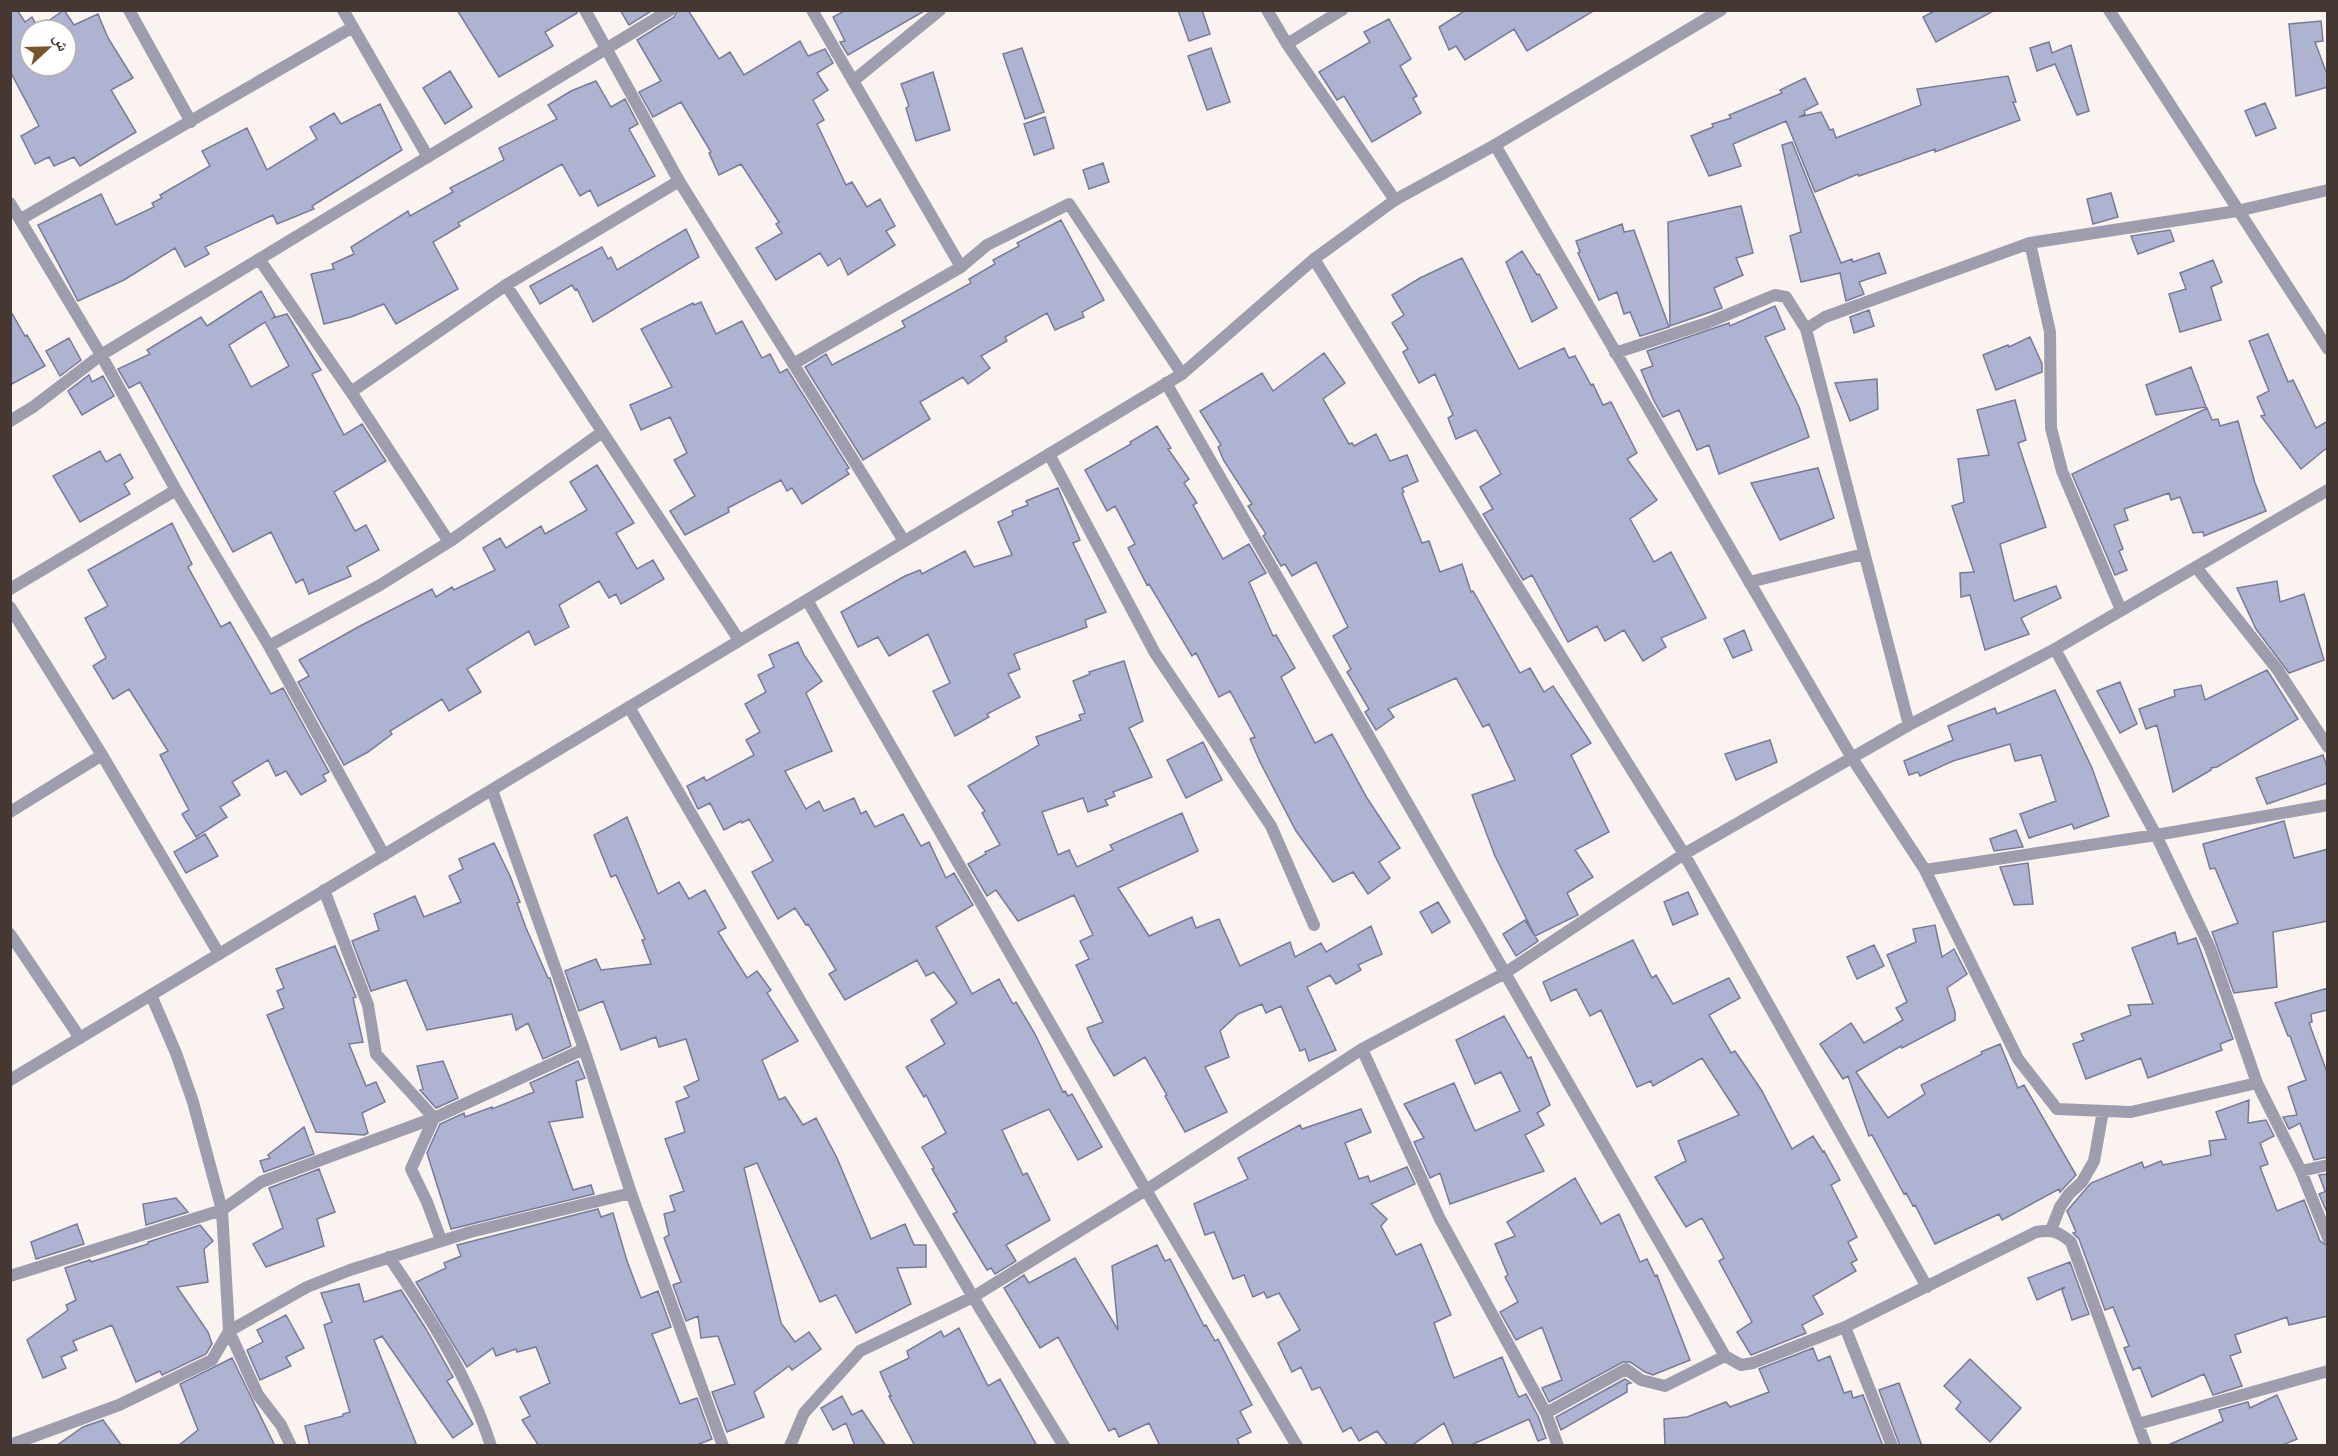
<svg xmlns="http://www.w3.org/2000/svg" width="2338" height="1456" viewBox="0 0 2338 1456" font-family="'Nunito Sans','Noto Naskh Arabic',sans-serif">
	<rect width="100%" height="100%" fill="#faf3f0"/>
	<path fill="#afb3d2" stroke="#787b98" stroke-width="1.5" fill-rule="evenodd" d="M10,10h7l8,12 7,-5 6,11 26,-18 10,15 24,-11 10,24 25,40 -22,12 25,42 -56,34 -6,-9 -20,9 -5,-9 -14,7 -14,-28 18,-10 -29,-55zM30,30h36v36h-36z
		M457,10h120v3l-32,19 8,14 -54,31z
		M620,10h33l-24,15z
		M678,10h10l31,49 11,-7 14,23 56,-34 8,15 17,-7 8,14 -16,10 11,17 -15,10 11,20 -7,4 29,61 6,-3 15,25 13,-8 15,27 -9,5 9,14 -47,30 -8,-17 -12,8 -8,-13 -44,27 -20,-32 26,-15 -6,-9 3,-2 -38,-58 -22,11 -10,-22 2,-1 -30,-50 -28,15 -14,-25 22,-11 -24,-41 37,-23z
		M846,10h80l-78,45 -8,-13 5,-1 -12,-24z
		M1178,10h24l8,24 -21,7z
		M1466,10h129l-68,41 -13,-22 -49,31 -9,-14 -7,4 -10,-23z
		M1936,10h59l-59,32 -13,-25z
		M1389,19l22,40 -11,7 17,30 -4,2 8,15 -49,29 -28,-46 -7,4 -18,-28 51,-30 -6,-10z
		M2321,21l2,20 -8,1 13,35v10l-32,9 -7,-72z
		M2049,42l3,11 19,-8 18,66 -12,4 -22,-51 -18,7 -7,-23z
		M1022,48l22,64 -19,7 -22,-65z
		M1211,48l19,54 -23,8 -19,-54z
		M450,71l22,36 -27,17 -22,-36z
		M933,72l17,58 -34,11 -10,-33 3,-2 -8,-22z
		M2008,76l8,26h-3l7,18 -85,32v-3l-76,27 -1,-2 -43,18 -29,-71 -53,23 8,22 -32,10 -18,-40 22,-9 -1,-3 19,-6 -2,-3 53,-22 -2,-3 25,-12 13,26 -14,7 1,3 -6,3 22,-5 9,18 3,-1 3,9 85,-33 -4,-16z
		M596,81l15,26 14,-8 13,25 -9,5 26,47 -57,30 -8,-16 -10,6 -18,-32 -104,59 2,3 -27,16 25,47 -62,35 -12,-20 -33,13 -27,7 -13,-50 23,-5 -2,-5 22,-10 -3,-7 57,-36 2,5 43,-24 -3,-4 54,-28 -5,-12 58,-29 -9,-14 23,-14z
		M2265,103l11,25 -20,8 -11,-25z
		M380,104l22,46 -90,56 2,3 -37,15 -4,-9 -68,32 4,7 -24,13 -10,-19 -51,32 -46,21 -40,-76 63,-31 15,31 38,-18 -2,-4 10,-5 -2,-3 50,-29 -8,-15 45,-23 20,42 50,-31 -7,-12 24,-14 7,11z
		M1045,117l9,31 -20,7 -10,-31z
		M1792,142l49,121 11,-4 1,3 26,-9 7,20 -27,9 5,12 -18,7 -6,-28 -39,9 -11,-46 11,-4 -19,-87z
		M1103,163l6,19 -20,7 -6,-19z
		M2111,193l7,24 -25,7 -6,-25z
		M1741,206l12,47 -17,5 7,17 -29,13 8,20 -52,18 -2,-104z
		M1061,220l43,80 -22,12 2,5 -29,13 -8,-17 -42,24 2,4 -26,15 9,12 -22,16 -5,-7 -43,25 10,17 -67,41 -58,-93 21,-13 6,11 73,-38 -3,-6 69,-38 -2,-4 26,-15 -2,-4 26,-14 -2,-3z
		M1622,224l2,8 10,-2 35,97 -29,9 -10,-24 -6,2 -7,-22 -18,8 -21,-47 2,-1 -4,-11z
		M686,229l13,28 -106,65 -16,-33 -2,1 -3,-5 -32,19 -10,-18 72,-39 6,12 3,-2 6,13z
		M2170,230l4,11 -36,13 -7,-18z
		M1522,251l15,24 2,-1 18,34 -25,14 -26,-60z
		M1462,258l57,111 45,-21 5,10 6,-2 16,29 2,-1 10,21 8,-3 26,51 -10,6 30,41 -27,19 24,43 17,-10 35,66 -45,20 5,9 -23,14 -19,-31 -19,11 -8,-15 -29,16 -36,-67 -9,5 -40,-66 10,-5 -13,-22 21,-13 -25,-44 -20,9 -8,-21 5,-3 -18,-41 -16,9 -16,-31 5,-3 -16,-26 12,-8 -12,-20 28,-17z
		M2213,260l9,22 -11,5 10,33 -41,12 -11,-38 17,-5 -6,-16z
		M261,291l14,25 -2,2 14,-4 34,56 -9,4 32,61 18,-11 24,37 -52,31 21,39 11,-6 13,25 -32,17 4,9 -42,18 -6,-15 -7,4 -25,-51 -38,20 -93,-170 -11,6 -11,-19 32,-15 -3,-4 54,-33 6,9zM265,322l24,44 -38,21 -22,-42z
		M701,302l15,32 26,-13 20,37 8,-4 10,19 7,-4 62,99 -3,2 3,4 -47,30 -10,-16 -5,3 -6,-11 -53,28 1,4 -44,23 -15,-24 25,-15 -21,-36 13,-7 -17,-36 -29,13 -11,-25 42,-18 -31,-58 52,-26 1,2z
		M1775,306l10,23 -20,8 34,70 10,30 -90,37 -10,-29 -12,5 -18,-40 -16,7 -10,-18 -12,-29 12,-4 -6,-15 82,-28 1,3z
		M10,310l15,26 2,-1 18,31 -35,19z
		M1869,310l5,16 -20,7 -4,-16z
		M2268,334l20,48 5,-2 23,48 12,-7v26l-27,22 -40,-53 4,-1 -8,-18 12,-6 -20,-50z
		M2030,337l12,27v8l-46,18 -13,-35 25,-10 1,2z
		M69,338l12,22 -21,16 -14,-25z
		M1324,353l21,30 -22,16 26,45 3,-1 2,3 22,-12 14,27 17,-6 11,26 -16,7 2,4 -2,1 20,50 7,-2 11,31 22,-8 9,28 2,-1 47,82 10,-5 14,24 9,-6 38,57 -20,12 38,77 -34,18 18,27 -26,16 11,22 -43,21 -40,-80 -23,-61 43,-15 -26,-56 -6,3 -27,-49 -68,31 6,8 -18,13 -11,-18 4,-3 -22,-37 4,-3 -18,-33 15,-9 -32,-65 -24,14 -7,-12 -4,2 -18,-30 3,-2 -18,-28 4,-2 -28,-43 -6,-14 3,-2 -21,-34 62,-38 11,18z
		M2191,367l15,40 -50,8 -10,-30z
		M89,375l3,7 11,-6 11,20 -32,19 -14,-24z
		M1877,379l1,30 -28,12 -15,-38z
		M2015,400l11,40 -8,3 28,84 -46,17 14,57 42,-15 5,12 -40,20 8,16 -44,16 -15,-55 -9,2 -1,-24 14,-1 -22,-66 12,-4 -6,-43 31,-4 -12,-45z
		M2207,408l5,12 6,-1 2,7 18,-5 17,62 11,28 -62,25 -1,-4 -10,1 -13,-36 -9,3 -2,-7 -45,16 4,11 -14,5 9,24 -4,2 8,19 -12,5 -43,-101z
		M1157,426l14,22 -3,1 21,30 -5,4 13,20 -4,2 30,54 26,-15 17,29 -17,9 24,54 3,-1 19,33 -14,9 34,66 17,-9 35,64 33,50 -21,14 11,16 -22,16 -15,-22 -20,10 -37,-51 -36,-69 -10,-23 5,-2 -25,-46 -11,6 -23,-44 -4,3 -43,-72 -2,1 -19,-37 7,-4 -20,-38 -8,5 -22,-41 46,-26 -1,-2z
		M100,451l6,11 14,-8 13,24 -9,6 6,10 -50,28 -27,-46z
		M597,465l37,58 -18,10 21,36 16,-9 11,19 -43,25 -5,-10 -7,4 -10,-17 -40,24 10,22 -34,18 -6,-14 -62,38 14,23 -32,19 -7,-12 -52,32 2,3 -24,18 -24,13 -46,-83 11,-6 -10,-16 61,-34 72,-37 4,8 16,-10 2,3 41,-20 -12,-22 17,-10 6,10 35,-22 4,8 42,-24 -17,-28z
		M1818,468l16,50 -54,22 -29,-57z
		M1058,488l22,52 -7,3 33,69 -21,8 2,7 -73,27 6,15 -12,5 12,23 -33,17 2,3 -34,19 -22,-45 17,-8 -22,-49 -39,22 -11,-19 -20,10 -17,-35 64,-36 15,-6 2,4 43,-23 9,16 38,-12 -14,-33 15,-7 -1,-4 16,-6 -2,-4z
		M172,523l20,41 -4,3 33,60 9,-5 41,72 12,-6 46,84 -6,3 3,6 -25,14 -15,-24 -10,5 -8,-16 -36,22 8,13 -20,12 7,10 -31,20 -14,-23 7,-4 -29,-55 8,-4 -39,-62 -16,10 -20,-33 13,-8 -21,-40 23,-12 -20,-36z
		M2277,581l3,21 24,-8 20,66 -35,13 -33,-44 -19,-41z
		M1744,630l8,20 -19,8 -9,-19z
		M798,642l6,13 18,26 -16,12 26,58 -47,20 21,38 13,-8 5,10 30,-13 7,16 5,-3 9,16 28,-13 18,32 8,-4 17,36 8,-5 19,32 -37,22 36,67 27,-15 14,25 3,-2 19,32 28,58 2,-1 3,5 4,-2 30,53 -24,13 -29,-51 -47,21 21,45 4,-2 23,47 -44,25 10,16 -21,13 -4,-6 -4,2 -34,-56 4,-2 -25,-43 2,-1 -12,-21 24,-14 -20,-38 -2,2 -18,-30 39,-23 -14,-24 26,-17 -23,-31 -8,4 -9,-16 -72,40 -16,-26 7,-4 -28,-46 -2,1 -11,-17 -17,11 -26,-47 21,-11 -24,-42 -7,4 -1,-2 -17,9 -14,-27 -12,6 -11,-23 17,-9 2,4 48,-26 -8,-15 14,-8 -15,-28 21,-12 -8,-17 16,-8 -5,-12z
		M1124,661l19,60 -14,7 23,49 -39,15 2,4 -10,4 3,5 -20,7 -5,-14 -41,14 16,43 11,-5 8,17 36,-17 -3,-5 72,-32 16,38 -80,37 31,48 43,-19 4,11 23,-9 21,47 50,-24 5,15 26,-14 5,9 45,-26 11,28 -24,11 3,5 -25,14 -6,-9 -23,12 29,63 -27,11 -4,-12 -5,2 -19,-45 -15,7 -4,-9 -24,10 -18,17 9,26 -24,10 22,45 -42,20 -20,-36 2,-1 -22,-38 -31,19 -22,-36 -5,-12 16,-6 -27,-57 13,-6 -9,-18 13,-6 -19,-40 -56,26 -22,-31 -9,6 -19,-32 18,-10 -1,-2 15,-7 -18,-32 3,-2 -17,-25 71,-41 -3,-8 45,-17 -2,-5 6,-2 -12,-32 17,-7 -1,-2z
		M2267,670l31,49 -81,48 -6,1v2l-38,22 -16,-67 -11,4 -7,-20 36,-13 -1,-6 27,-5 4,15z
		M2120,682l17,42 -17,9 -23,-42z
		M2055,690l37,78 17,48 -35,13 -2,-5 -43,14 -9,-24 36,-13 -15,-46 -26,6 -5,-17 -57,17 -33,15 -2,-4 -9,3 -5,-14 49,-21 -5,-14 47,-18 2,6z
		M1770,740l7,22 -41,18 -11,-26z
		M1203,742l19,38 -36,18 -19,-38z
		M2323,755l5,15v13l-61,21 -11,-26z
		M627,817l31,77 21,-12 10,17 16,-9 21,38 -8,4 29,46 10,-7 14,19 -4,3 31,48 -36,19 17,40 6,-3 18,28 13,-7 21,40 34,81 34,-15 9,21h12v22l-29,1 14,36 -55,29 -20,-38 -16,7 -63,-139 -13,5 37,155 14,19 14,-10 12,17 -29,21 -3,-4 -35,26 10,25 -37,15 -15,-40 23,-8 -17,-48 -17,2 -3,-22 -12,5 -13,-36 8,-3 -17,-44 5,-3 -5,-21 11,-3 -5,-15 14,-5 -19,-52 20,-7 -9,-30 13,-5 -5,-10 15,-7 -13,-41 -27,8 -3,-10 -35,13 -18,-49 -24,10 -14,-40 31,-12 5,11 50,-6 -9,-24 3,-1 -29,-64 -5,2 -17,-42z
		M2284,821l10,37 34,-9v72l-55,11 4,55 -43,6 -22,-61 26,-9 -23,-55 -5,1 -7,-25z
		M2016,830l7,17 -29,4 -4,-12z
		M205,834l13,22 -32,17 -12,-21z
		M494,843l16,33 10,26 -3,1 9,25 22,50h2l21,68 -28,13 -15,-36 -12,7 -4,-16 -85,16 -21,-50 -35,11 -19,-50 27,-11 -5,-16 41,-18 9,21 37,-15 -12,-26 14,-7 -4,-10z
		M2028,863l5,41 -19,1 -14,-38z
		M1688,892l10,22 -25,11 -9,-23z
		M1438,902l12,20 -18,11 -12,-21z
		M1525,920l13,21 -22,15 -13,-22z
		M1935,925l7,32 12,-8 13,25 -20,14 8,24v8l-53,28 -1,-2 -45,26 32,46 37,-24 -4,-9 61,-31 -1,-2 19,-8 18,44 6,-3 52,90 -16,17 -1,-3 -57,31 -3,-6 -64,30 -20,-39 -2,1 -7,-13 -2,1 -32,-59 -3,1 -21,-60 -5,3 -23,-35 31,-21 13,20 39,-23 -7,-12 11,-6 -20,-47 29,-13 -3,-13z
		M2175,932l3,12 18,-6 37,101 -13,5 2,6 -74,28 -7,-20 -55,21 -13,-35 11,-4 -3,-6 50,-19 -3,-10 25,-1 -21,-56z
		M1633,940l19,38 4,-3 17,29 56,-26 11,20 -31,17 22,38 4,-2 27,40 30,58 21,-13 10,16 1,-1 16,29 -9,5 26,52 -9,5 9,18 -6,3 5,8 -43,25 10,18 -21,11 4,8 -55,22 -14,-23 15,-10 -33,-61 5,-3 -22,-40 -16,9 -31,-50 31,-16 -8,-20 61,-26 -37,-57 -49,28 -2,-5 -14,6 -36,-77 -11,6 -14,-27 -25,12 -8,-19z
		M1874,945l10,21 -27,13 -10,-22z
		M335,946l21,51 -3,1 10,44 -14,2 17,42 10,-4 9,20 -23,11 6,20 -4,2 -48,-3 -49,-117 17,-7 -7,-17 7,-3 -8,-19z
		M2328,988v22l-17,4 1,8 -3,1 19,52v82l-14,3 -14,-37 -11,6 -6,-12 14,-2 -9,-28 18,-7 -16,-44h-2l-13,-33z
		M1504,1016l24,42 3,-1 19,48 -13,8 7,12 -19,10 19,36 -94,33 -10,-31 -10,5 -16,-36 10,-4 -20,-34 50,-21 21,48 45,-20 -19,-39 -26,12 -19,-44z
		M443,1061l15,37 -22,10 -16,-18 3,-1 -6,-23z
		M578,1061l7,17 -9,3 7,36 -34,5 24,68 18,-5 3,9 -143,35 -24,-76 13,-29 24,-11 1,4 27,-10v2l42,-17 -4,-9z
		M2249,1100l-1,23 18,-3 8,16 -14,7 8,21 -8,3 17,44 27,-11 16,41 8,5v70l-39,9 -2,-8 -52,18 6,17 -11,4 12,30 -29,9 -9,-21 -52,23 -12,-30 -7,3 -9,-22 5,-2 -16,-39 -8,3 -26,-71 -6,-6 3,-1 -9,-21 24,-28 51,-21 2,6 17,-7 2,4 48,-10 -2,-14 17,-2 -10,-27z
		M1361,1109l10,23 -26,11 14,36 9,-3 2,6 37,-15 8,17 -44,20 16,15 -6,7 15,29 25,-11 30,71 -17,8 20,55 48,-21 15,37 2,3 7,-3 12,22 8,22 -8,3 -9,-22 -60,27h-15l-10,-23 -33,23h-23l-11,-15 -18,10 -8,-14 -8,5 -23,-45 -8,3 -11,-23 -9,5 -14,-29 22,-13 -21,-37 -12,5 -3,-6 -11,5 -9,-22 -11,4 -19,-47 -9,3 -11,-31 54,-25 -10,-21 62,-33 2,4z
		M304,1127l10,27 -50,18 -4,-11 10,-3 -2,-3z
		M319,1169l16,43 -18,7 7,27 -58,21 -13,-23 30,-16 -14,-40z
		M2328,1174v41l-9,-21 8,-3h-2l-6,-16z
		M1575,1178l26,46 18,-10 21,48 7,-3 8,17 2,-1 33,85 -37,15 -8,-3 -15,-10h-7l-74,40 -7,-14 20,-8 -20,-53 -26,13 -16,-28 18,-10 -13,-25 3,-2 -13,-31 20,-8 -8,-14z
		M176,1198l12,14 -42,13 -3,-21z
		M598,1209l3,8 12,-4 14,48 14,37 17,-7 13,36 -19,7 28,70 17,-6 15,41 -18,7h-155l-17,-26 8,-4 -10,-19 30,-14 -14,-36 -19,5 -1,-3 -20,7 -3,-8 -26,19 -51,-85 30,-14 -2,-5 17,-7 -4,-11z
		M77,1224l7,20 -48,15 -5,-17z
		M200,1225l13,16 -9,8 4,33 -31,5 31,45 4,12 -6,10 -44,21 -2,-4 -24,11 -24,-57 -39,16 4,9 -16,7 5,11 -23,10 -16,-38 41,-30 -2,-5 10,-5 -11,-32 25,-8 1,2 57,-18v-2z
		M1157,1245l8,16 5,-2 34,67 2,-1 9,16 3,-2 34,66 -12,6 11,21 -14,7 3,7h-80l-11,-23 -30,14 -4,-9 -6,3 -51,-94 -18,11 -36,-60 20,-13 5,8 46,-25 43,72 -6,-64z
		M2070,1262l19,52 -17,6 -10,-30 3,-3 -28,13 -9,-22z
		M359,1284l5,18 37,-12 25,39 27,48 -6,4 26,43 -20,14 -71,-102 -8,4 43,106h-107l-5,-20 38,-10v-2l7,-2 -26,-87 8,-3 -11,-29z
		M286,1315l18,33 -18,9 5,9 -31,14 -13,-30 16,-8 -6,-12z
		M959,1328l29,58 12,-7 37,67h-122l-26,-50h2l-11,-24 29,-14 -2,-7 34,-20 3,6z
		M1813,1348l5,13 12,-5 14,37 7,-2 2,7 10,-3 20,51h-218l-1,-27 23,-2 39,-15 4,5 39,-15 -10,-23z
		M232,1358l43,88h-97l20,-16 -18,-46z
		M1970,1359l51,49 -31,34 -34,-33 5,-7 -17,-16z
		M1625,1379l6,4 -4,1v8l-66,38 -5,-13z
		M1899,1383l23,63h-22l-21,-56z
		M2277,1395l20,44 -17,7h-114l57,-25 -4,-11 29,-8 2,6z
		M842,1396l10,19 10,-5 24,36h-31l-9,-23 -13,7 -12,-22z
		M103,1420l19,26h-66l27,-19z"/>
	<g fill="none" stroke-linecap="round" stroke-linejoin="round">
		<path stroke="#9d9dae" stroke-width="12" d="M129,10l62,112
			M343,10l85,147
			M812,10l149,257
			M1267,10l20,34 108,156
			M1287,44l55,-34
			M853,81l87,-71
			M1495,145l357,613 73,112 93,189 39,50 74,3 126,-29
			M10,203l91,152 75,135 93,156 115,209
			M21,219l332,-192
			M2030,243l20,89 1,96 11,43 59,139
			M259,259l92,133 98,150
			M1314,259l370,595 243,433
			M506,285l233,355
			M1806,329l19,-12 205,-74 207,-32 91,-21
			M1615,353l92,-30 68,-28 11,2 20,32 103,396
			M795,363l166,-96 26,-22 82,-41 113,170
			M1166,383l559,973 16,9 12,-2 92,-36 191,-95c16,-3 23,0 35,10l75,204
			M351,392l155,-107 173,-104
			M10,421l23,-14 68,-52 569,-345
			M1049,454l106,199 116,173 43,99
			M2196,567l81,102 51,78
			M1749,582l115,-28
			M10,589l166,-99
			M807,600l339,590 151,256
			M10,607l92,148 117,199
			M269,646l111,-61 69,-43 152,-109
			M2055,649l101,186 54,113 47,135 44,88 27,67
			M629,707l344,590 91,149
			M492,790l92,259 47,144 92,253
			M10,812l92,-57
			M1925,870l231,-35 172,-30
			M324,890l44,115 8,49 58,64 -23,51 16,33 14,38
			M10,934l70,104
			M151,995l25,58 17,49 29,108 7,121 29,64 23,30 10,21
			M1362,1049l77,168 107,196 12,33
			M2301,1171l27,-6
			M2051,1230l9,-23 9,-13 13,-12 12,-21 9,-50
			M389,1257c40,59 80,120 102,189
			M10,1276l212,-66 39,-28 173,-64 150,-69
			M1845,1327l47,119
			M1546,1413l80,-44 15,11 24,6 60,-30
			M2138,1424l190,-53
			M10,1445l109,-40 93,-45 17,-29 78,-44 43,-17 120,-38 161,-39
			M790,1446l14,-33 56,-62 113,-54 173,-107 216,-141 143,-76 179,-119 225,-129 146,-76 273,-159"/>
		<path stroke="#9d9dae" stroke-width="12" d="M585,10l94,171 225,360
			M2109,10l219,339
			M10,1080l1172,-706 132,-115 81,-59 100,-55 226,-135"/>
	</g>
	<rect width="2338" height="1456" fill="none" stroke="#453732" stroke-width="24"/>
	<g transform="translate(48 48) rotate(68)"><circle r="28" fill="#ffffff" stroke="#b5afad" stroke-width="1.5"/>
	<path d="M0-4.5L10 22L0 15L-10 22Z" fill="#77552c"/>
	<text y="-9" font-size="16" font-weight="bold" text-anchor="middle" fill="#453732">ش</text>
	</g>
</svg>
